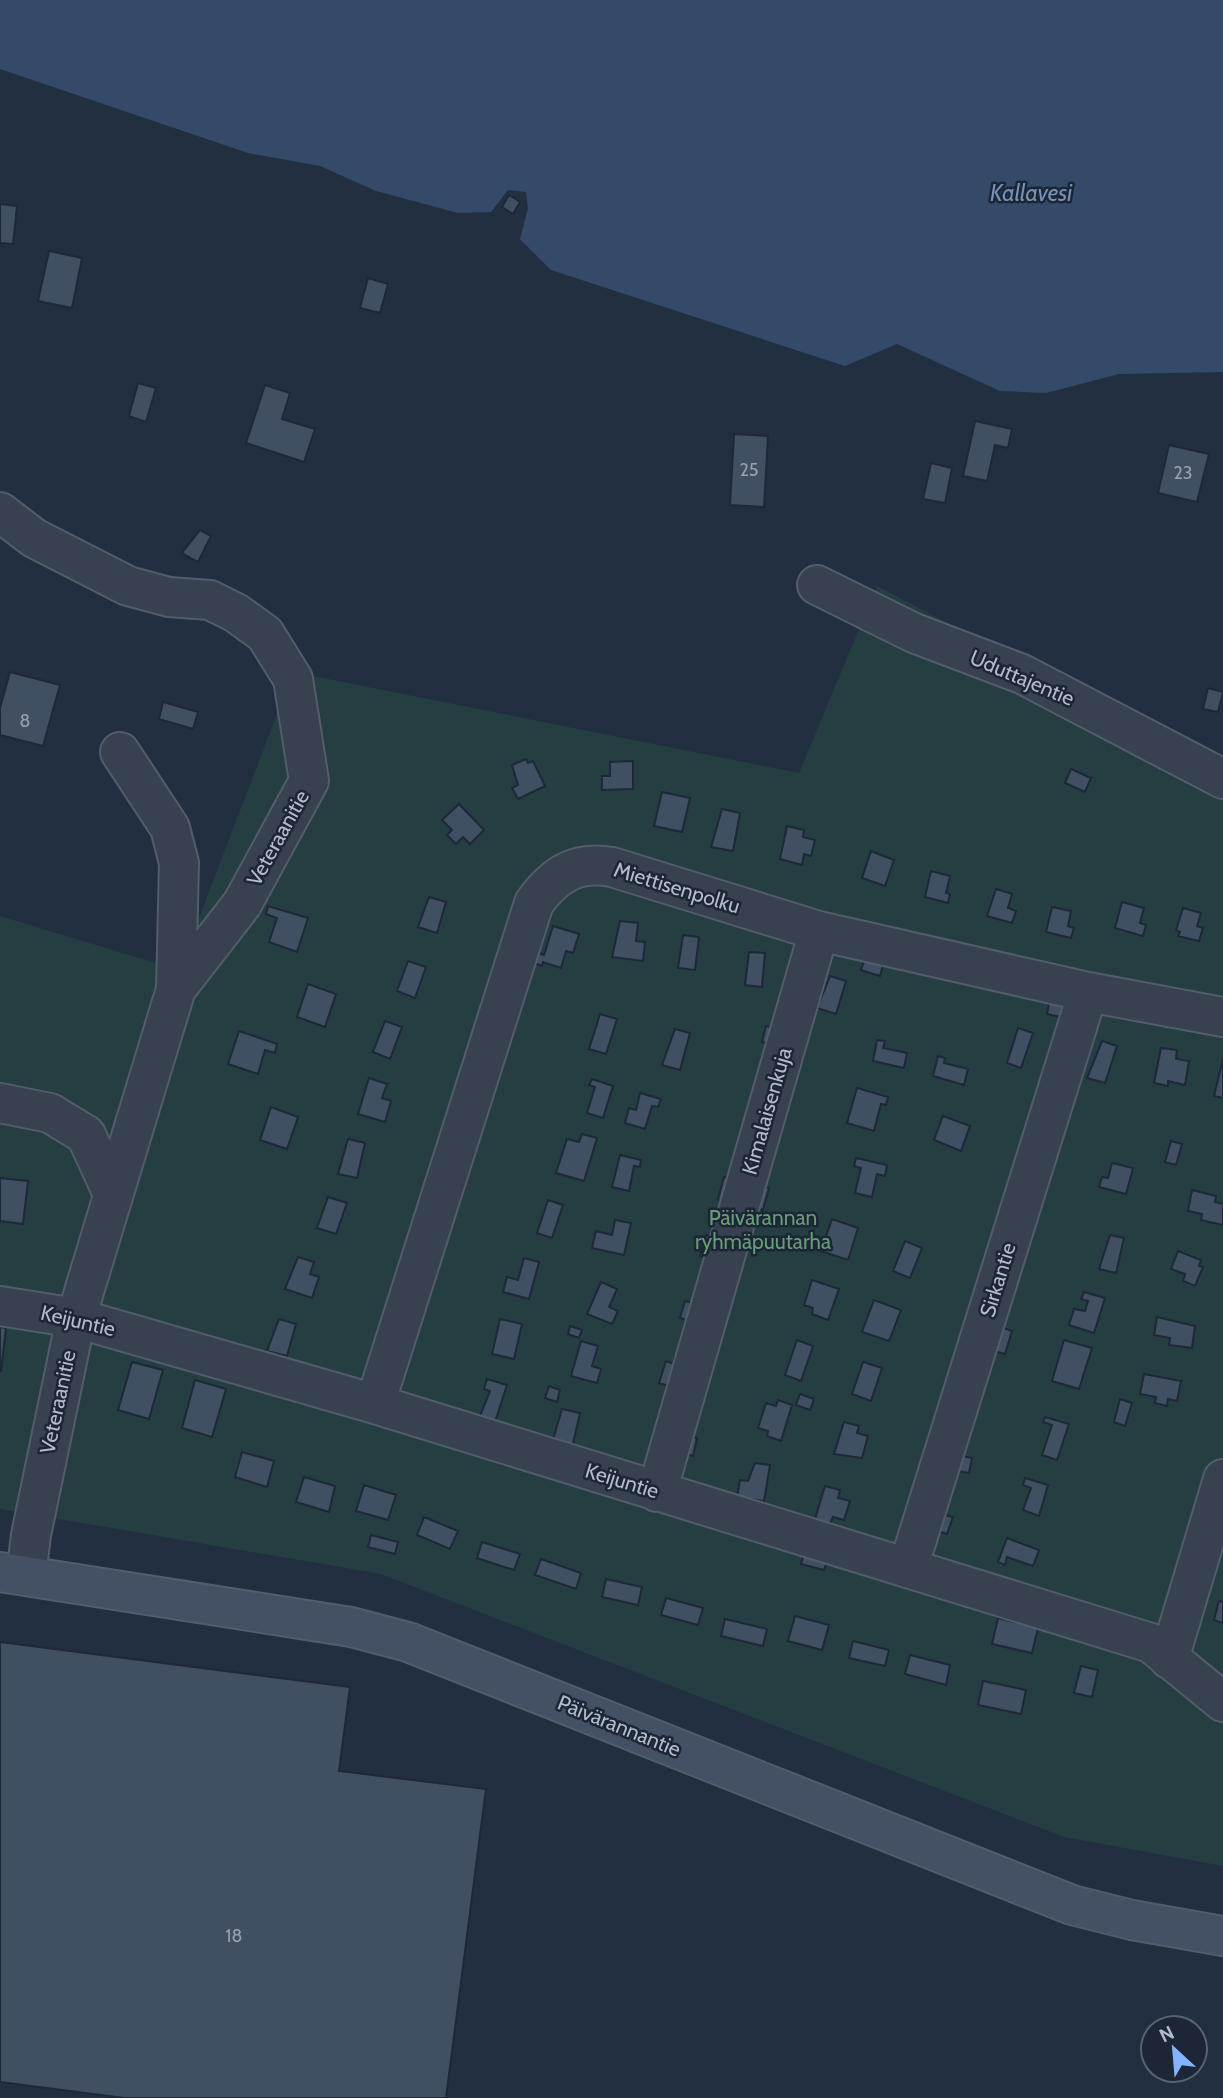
<svg xmlns="http://www.w3.org/2000/svg" width="1223" height="2098" viewBox="0 0 1223 2098" font-family="Cabin,sans-serif">
	<rect width="100%" height="100%" fill="#222f41"/>
	<path fill="#243e42" d="M877,586l346,182v1098l-159,-29 -683,-263 -381,-65v-593l179,54 114,-298 506,101z"/>
	<path fill="#344a69" d="M0,0h1223v372l-104,2 -73,19 -46,-2 -103,-47 -52,22 -294,-96 -31,-31 8,-31 -2,-16 -18,-2 -17,22 -33,1 -82,-22 -56,-25 -72,-13 -248,-84z"/>
	<path fill="#414f63" stroke="#1e2838" stroke-width="2" d="M509,195l11,7 -7,12 -11,-7z
		M0,204l17,2 -4,38 -13,-1z
		M49,251l33,7 -10,50 -34,-7z
		M368,278l20,6 -8,29 -20,-5z
		M138,383l18,5 -10,34 -17,-6z
		M265,385l25,8 -8,26 33,10 -11,33 -58,-19z
		M975,421l37,8 -4,19 -13,-3 -8,36 -24,-5z
		M734,434l34,2 -4,71 -34,-2z
		M1169,445l40,9 -12,48 -39,-9z
		M931,463l21,5 -7,35 -22,-4z
		M200,530l11,6 -13,26 -16,-9z
		M10,672l50,13 -17,61 -43,-11v-27z
		M1208,688l15,4 -5,20 -15,-3z
		M163,702l35,10 -5,17 -34,-10z
		M526,759l2,4 5,-2 12,25 -27,13 -6,-11 6,-3 -6,-20z
		M633,761v28l-31,1v-14h8v-14z
		M1071,769l20,9 -6,14 -20,-9z
		M662,792l28,6 -8,34 -28,-6z
		M459,804l25,26 -14,14 -7,-7 -7,7 -9,-9 5,-5 -10,-10z
		M722,809l18,4 -7,38 -22,-4z
		M787,826l17,4 -1,7 12,3 -4,16 -7,-2 -2,11 -22,-6z
		M871,851l23,9 -9,26 -23,-8z
		M931,871l19,5 -4,17 4,1 -2,9 -23,-6z
		M996,889l16,5 -4,14 8,3 -4,12 -25,-7z
		M429,897l17,5 -9,31 -19,-6z
		M1122,902l22,6 -4,15 6,2 -3,11 -28,-8z
		M268,906l40,12 -11,34 -28,-10 8,-24 -11,-4z
		M1052,907l19,4 -3,15 6,2 -3,10 -25,-6z
		M1183,908l18,5 -4,13 6,2 -4,13 -21,-5 2,-4 -4,-2z
		M620,921l18,2 -2,18 9,1 -2,19 -31,-4z
		M553,926l26,8 -6,19 -7,-2 -5,17 -18,-6 -1,4 -10,-4 3,-10 9,3z
		M683,935l16,2 -4,33 -17,-2z
		M749,952l16,1 -3,34 -17,-2z
		M865,959l18,6 -3,11 -19,-6z
		M408,961l18,6 -11,31 -18,-7z
		M830,976l16,5 -10,33 -19,-6z
		M308,984l28,10 -11,33 -28,-10z
		M1049,1003l23,6 -3,10 -22,-5z
		M600,1014l17,5 -11,35 -17,-5z
		M385,1021l17,6 -12,32 -17,-7z
		M766,1026l9,2 -3,16 -10,-2z
		M1018,1028l15,5 -12,35 -14,-5z
		M675,1029l15,4 -10,37 -18,-5z
		M239,1031l38,13 -2,9 -10,-3 -7,24 -30,-10z
		M877,1040l8,1 -2,7 24,5 -3,15 -31,-7z
		M1102,1041l15,5 -12,37 -18,-5z
		M1161,1048l16,2 -1,9 13,2 -4,24 -17,-4v5l-14,-3z
		M938,1056l7,2 -1,5 24,6 -4,16 -31,-9z
		M1223,1059v39l-9,-2z
		M369,1078l18,6 -5,14 9,3 -6,21 -27,-8z
		M592,1079l21,7 -10,32 -16,-5 8,-26 -6,-2z
		M857,1088l31,9 -2,8 -5,-1 -7,27 -27,-8z
		M640,1093l21,6 -3,8 -6,-1 -7,23 -20,-6 4,-15 7,2z
		M271,1107l27,10 -11,32 -27,-9z
		M943,1116l27,10 -9,25 -27,-11z
		M582,1134l15,4 -13,43 -28,-8 11,-34 12,3z
		M348,1139l17,4 -8,35 -19,-4z
		M1171,1141l11,3 -6,21 -11,-3z
		M620,1155l21,5 -1,7 -6,-1 -5,25 -17,-4z
		M856,1158l31,7 -2,11 -8,-2 -5,23 -17,-4 6,-25 -7,-2z
		M1112,1163l21,5 -7,26 -27,-7 3,-10 6,1z
		M724,1177l11,3 -7,22 -10,-3z
		M0,1178l28,3 -5,43 -23,-3z
		M758,1185l11,3 -6,22 -10,-3z
		M1192,1190l24,6 -1,6 8,2v21l-22,-5 1,-6 -14,-3z
		M328,1197l19,6 -11,31 -19,-6z
		M548,1200l15,5 -11,33 -15,-5z
		M832,1219l26,9 -10,32 -27,-9z
		M615,1220l16,3 -7,32 -32,-7 4,-17 16,4z
		M706,1235l9,3 -6,21 -9,-3z
		M1110,1235l14,3 -8,35 -17,-4z
		M905,1241l17,7 -12,30 -17,-7z
		M1178,1251l23,9 -2,6 4,1 -8,19 -12,-5 2,-7 -14,-5z
		M298,1257l16,5 -4,12 9,3 -7,21 -27,-9z
		M524,1258l15,4 -10,37 -26,-7 4,-15 11,3z
		M812,1280l27,9 -11,31 -16,-6 1,-6 -9,-3z
		M601,1282l16,7 -8,18 9,4 -6,13 -25,-10z
		M1084,1292l21,6 -11,35 -25,-8 5,-16 11,2 3,-10 -7,-2z
		M874,1300l27,10 -12,31 -27,-9z
		M685,1301l10,3 -5,17 -10,-3z
		M1157,1317l38,9 -3,22 -23,-3 1,-7 -16,-3z
		M279,1319l17,5 -9,32 -20,-5z
		M500,1319l22,5 -8,35 -22,-5z
		M570,1326l12,4 -3,8 -11,-4z
		M0,1327l6,1 -5,43h-1z
		M1001,1327l11,4 -7,23 -11,-3z
		M797,1340l16,6 -12,35 -16,-6z
		M1064,1340l28,8 -13,41 -27,-8z
		M581,1341l17,5 -6,20 9,3 -4,14 -26,-7z
		M666,1361l11,4 -8,21 -10,-3z
		M132,1362l31,8 -14,49 -31,-9z
		M863,1362l19,6 -11,33 -19,-7z
		M1144,1374l37,7 -4,20 -9,-2 -1,7 -12,-3 1,-6 -16,-3z
		M487,1379l20,6 -12,37 -15,-6 10,-25 -6,-2z
		M195,1380l31,9 -14,48 -30,-9z
		M549,1386l11,4 -3,12 -12,-4z
		M800,1394l14,5 -4,11 -14,-5z
		M1120,1399l12,4 -7,23 -11,-4z
		M778,1400l14,5 -11,36 -14,-5 1,-5 -10,-3 8,-25 10,3z
		M562,1409l18,4 -8,35 -20,-5z
		M1045,1417l24,7 -12,36 -15,-5 10,-30 -9,-3z
		M844,1422l15,4 -2,7 11,3 -6,22 -28,-4z
		M685,1435l12,3 -4,18 -13,-4z
		M242,1452l32,9 -7,26 -32,-10z
		M962,1456l10,2 -3,15 -11,-2z
		M755,1463l15,2 -6,36 -27,-4 3,-17 8,1z
		M304,1477l31,9 -6,26 -33,-10z
		M1025,1478l23,7 -9,31 -16,-6 8,-22 -8,-3z
		M364,1485l32,10 -8,25 -32,-9z
		M825,1486l15,4 -2,8 12,3 -6,19 -11,-3 -3,7 -15,-5z
		M944,1515l9,2 -6,17 -9,-3z
		M424,1517l34,14 -8,18 -33,-14z
		M371,1535l27,7 -3,12 -27,-7z
		M1007,1538l32,12 -6,16 -26,-9 -2,8 -7,-3z
		M482,1542l38,12 -6,16 -37,-12z
		M804,1554l23,7 -3,9 -23,-6z
		M541,1559l40,14 -5,16 -41,-14z
		M606,1579l36,8 -4,18 -36,-8z
		M666,1598l37,10 -5,17 -37,-10z
		M1219,1601l4,1v21l-9,-3z
		M795,1616l34,9 -7,25 -34,-9z
		M998,1618l40,10 -6,25 -40,-9z
		M725,1619l42,10 -4,17 -42,-10z
		M853,1641l36,9 -4,16 -36,-8z
		M0,1642l350,45 -11,84 147,18 -40,309h-322l-124,-16z
		M910,1655l40,10 -4,20 -41,-11z
		M1081,1666l17,4 -6,27 -18,-4z
		M983,1681l43,9 -5,24 -43,-9z"/>
	<g fill="none" stroke-linecap="round" stroke-linejoin="round">
		<g stroke="#525c6b" stroke-width="42">
			<path id="street" d="M0,512l34,26 94,48 41,11 41,3 26,13 29,21 28,45 16,102 -67,123 -66,85
				M817,585l97,48 108,41 201,105
				M0,1103l50,10 36,22 26,57
				M0,1306l76,12 299,86 776,239 72,59
				M375,1404l159,-501c21,-29 42,-42 78,-36l207,64 269,61 135,25
				M657,1492l162,-561
				M908,1568l180,-576
				M26,1576l5,-41 45,-217 100,-329 3,-126 -9,-35 -50,-76
				M1169,1659l54,-180"/>
		</g>
		<g stroke="#525c6b" stroke-width="42">
			<path id="secondary" d="M0,1572l351,55 57,15 664,263 60,15 91,16"/>
		</g>
		<use href="#street" stroke="#374150" stroke-width="38"/>
		<use href="#secondary" stroke="#445064" stroke-width="38"/>
	</g>
	<g text-anchor="middle" stroke-width="5" stroke-linejoin="round" paint-order="stroke">
		<g font-size="18" fill="#96a1b1">
			<text x="749" y="476">25</text>
			<text x="1183" y="479">23</text>
			<text x="25" y="727">8</text>
			<text x="234" y="1942">18</text>
		</g>
		<g font-size="21" fill="#b3bccb" stroke="#1c2636">
			<text transform="translate(1022 678) rotate(23)" y="7">Uduttajentie</text>
			<text transform="translate(278 838) rotate(-61)" y="7">Veteraanitie</text>
			<text transform="translate(677 888) rotate(17)" y="7">Miettisenpolku</text>
			<text transform="translate(767 1111) rotate(-74)" y="7">Kimalaisenkuja</text>
			<text transform="translate(998 1280) rotate(-73)" y="7">Sirkantie</text>
			<text transform="translate(78 1321) rotate(13)" y="7">Keijuntie</text>
			<text transform="translate(58 1402) rotate(-78)" y="7">Veteraanitie</text>
			<text transform="translate(622 1481) rotate(17)" y="7">Keijuntie</text>
			<text transform="translate(619 1726) rotate(22)" y="7">Päivärannantie</text>
		</g>
		<g font-size="21" fill="#689e74" stroke="#1c2636">
			<text x="763" y="1225">Päivärannan<tspan x="763" dy="24">ryhmäpuutarha</tspan></text>
		</g>
		<g font-size="23" font-style="italic" fill="#7892b5" stroke="#1c2636">
			<text x="1031" y="201">Kallavesi</text>
		</g>
	</g>
	<g transform="translate(1174 2049) rotate(334)"><circle r="33" fill="#1c2636" stroke="#586272" stroke-width="2"/>
	<path d="M0-5L12 26L0 18L-12 26Z" fill="#84b4ff"/>
	<text y="-10" font-size="19" font-weight="bold" text-anchor="middle" fill="#b3bccb">N</text>
	</g>
</svg>
